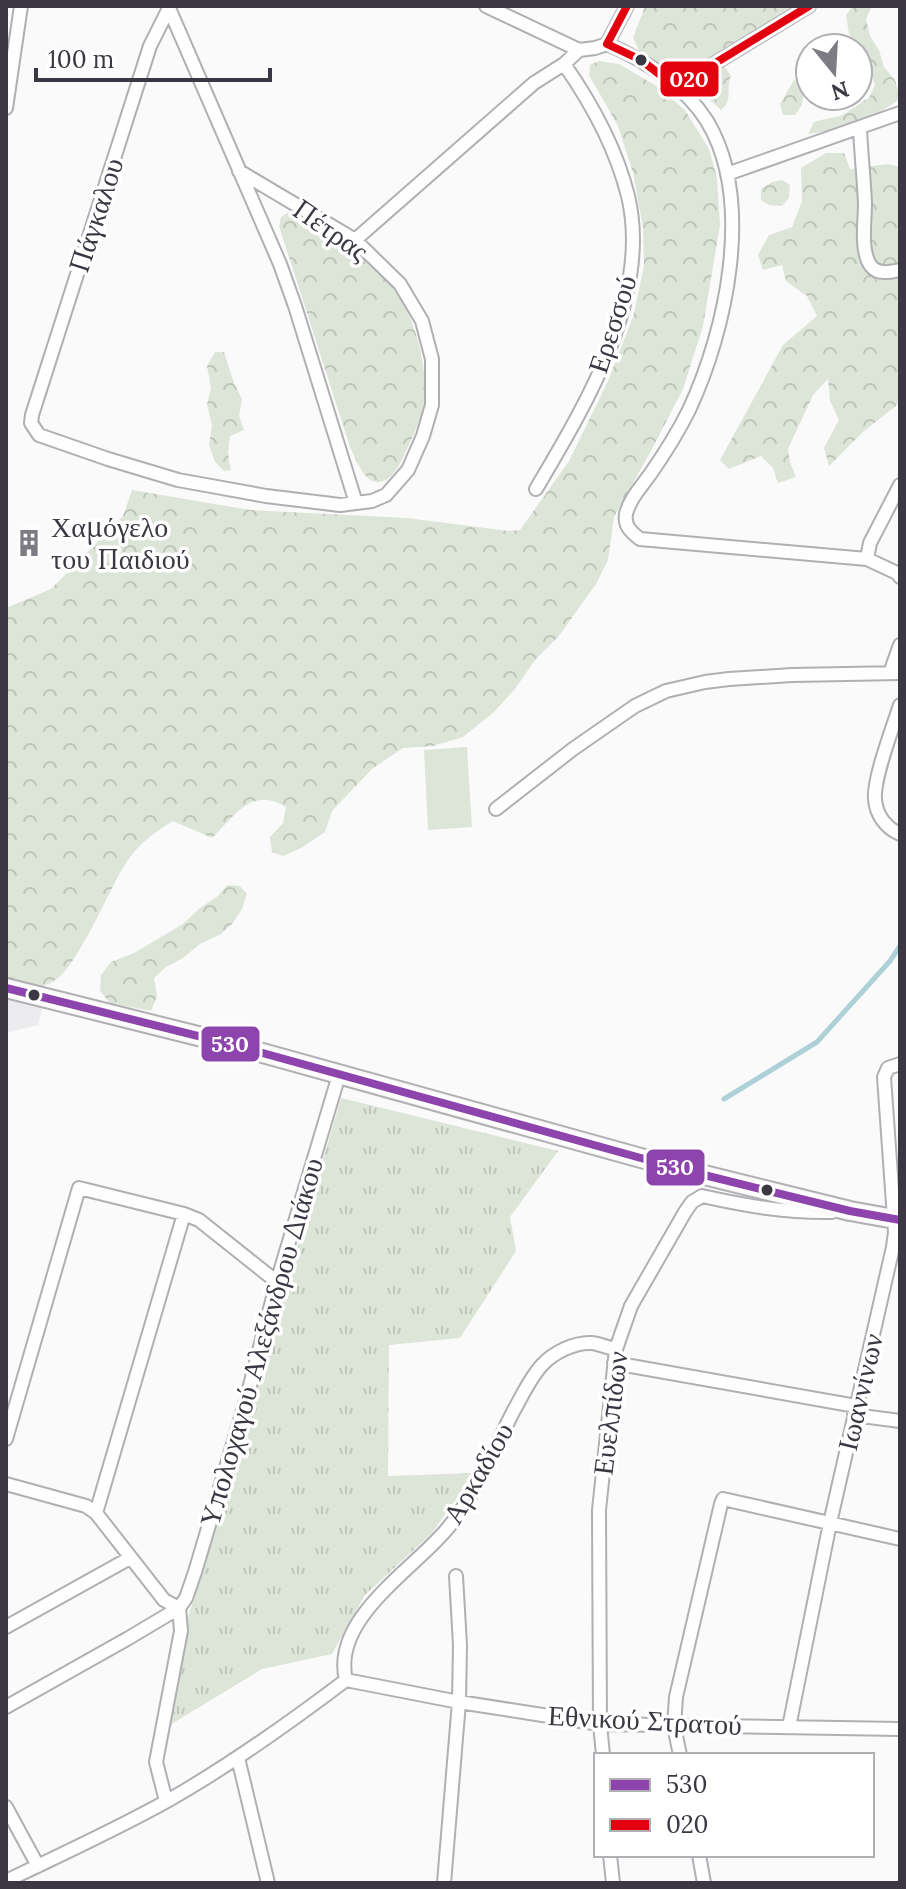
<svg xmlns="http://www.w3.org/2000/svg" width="906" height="1889" viewBox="0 0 906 1889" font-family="Lora,serif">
	<defs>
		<pattern id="grass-tufts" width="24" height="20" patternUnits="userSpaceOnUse" patternTransform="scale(2)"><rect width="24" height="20" fill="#dde5d8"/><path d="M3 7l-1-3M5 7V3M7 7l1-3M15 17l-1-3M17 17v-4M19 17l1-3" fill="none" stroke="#bfc5bb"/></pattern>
		<pattern id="forest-crowns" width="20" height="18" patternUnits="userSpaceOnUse" patternTransform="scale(2)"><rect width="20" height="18" fill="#dde5d8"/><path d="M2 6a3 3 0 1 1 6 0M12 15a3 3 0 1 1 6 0" fill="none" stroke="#bfc5bb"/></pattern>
	</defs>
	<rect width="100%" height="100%" fill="#fafafa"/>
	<path fill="#ecebee" d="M6,994l38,8 -6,23 -32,8z"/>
	<path fill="url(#grass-tufts)" d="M341,1098l217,53 -48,66 6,34 -56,87 -71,7 -1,131 87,-3 -44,61 -66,61 -33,59 -70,15 -97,59 20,-100z"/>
	<path fill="url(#forest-crowns)" d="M645,6h152l-105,64h-16l-23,-9 -12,-7 -8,-16z
		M853,6h19l-6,13 4,17 9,14 5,17 11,13 5,18c-20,19 -64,33 -92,36l6,-12c9,-3 18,-4 26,-6 7,-2 20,-14 29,-18l6,-13 -5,-12 -7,-8 -5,-17 -9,-14 -3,-19z
		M599,61l20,3 36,21 30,25 24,39 8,29 3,47 -17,101 -20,63 -31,60 -38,68 -6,43 -12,24 -38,53 -23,23 -20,29 -21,23 -31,25 -30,9 -30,2 -31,21 -40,42 -7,21 -24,16 -18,8 -11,-4 -2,-15 13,-14 3,-16c-35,-21 -50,8 -74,31l-39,-17c-21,13 -35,23 -49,45 -16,26 -47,102 -70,115 -15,9 -32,7 -48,6v-379l45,-19 72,-73 9,-26 118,20 157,8 102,13 11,-1 49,-69 39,-80 25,-64 11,-51 -1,-38 -10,-55 -15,-47 -29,-51 1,-10z
		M725,67l6,9c-6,12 3,24 -10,34l-11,-10 -10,-19 11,-9z
		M810,68v14l-6,9 -2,14 -7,10h-12l-3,-11c10,-14 12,-29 30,-36z
		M826,153h18l6,16 38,-5 12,3v233l-4,6 -32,25 -35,35 -5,-18 15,-28 -9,-19 -2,-22 -15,16 -25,54 2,13 6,15 -18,6 -5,-15 -12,-12 -32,13 -9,-9 63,-115 34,-29 -10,-20 -21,-15 -4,-16 -19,5 -5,-15 11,-20 23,-8 10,-26 -1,-33z
		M782,180l8,5 -1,13 -7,8 -13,-1 -8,-5v-11l11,-7z
		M287,213c22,4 40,21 58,34 15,10 32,21 43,35 27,33 40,79 36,121 -2,16 -11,32 -17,46 -5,11 -13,31 -27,33 -16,2 -24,-23 -30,-35l-71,-221 2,-9z
		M215,352h9l10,31 8,16 -3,17 5,14 -14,6 -2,18 3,16 -7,1 -9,-9 -6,-17 3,-19 -5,-22 4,-16 -4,-22z
		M227,885l13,1 7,8 -5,15 -9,14 -12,11 -21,10 -17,14 -17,9 -12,11 3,18 -6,15 -41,-8 -10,-12 1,-16 10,-13 23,-9 49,-29 17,-16 18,-12z"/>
	<path fill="#dde5d8" d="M467,747l5,80 -44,3 -4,-80z"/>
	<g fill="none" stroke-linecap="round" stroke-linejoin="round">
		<path stroke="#aed0d7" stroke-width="5" d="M724,1099l93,-57 73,-81 10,-15"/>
		<g stroke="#b0afb4" stroke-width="16">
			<path id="minor" d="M168,6l112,258 15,42 61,197
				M486,6l93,44
				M169,8l-19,38 -118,369 -1,8 8,12 69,24 70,21 88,16 74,9 32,-4 14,-6 22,-25 15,-34 9,-31v-46l-10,-38 -22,-37 -45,-44 -116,-69
				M607,44c38,16 78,42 100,77 48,80 19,210 -18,289 -11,22 -24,43 -38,63 -9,13 -21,25 -25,41 -2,12 5,18 14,25l227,20 30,14 3,4
				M607,44l20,-38
				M676,87l133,-81
				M6,108l15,-102
				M860,128c1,25 4,51 5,76 0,17 -5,48 6,62 7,9 19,6 29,4
				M727,174l173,-61
				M355,240l179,-157 30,-19 15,-14 16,-2 12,-4
				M536,489c49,-83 116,-193 92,-293 -12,-48 -36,-92 -64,-132
				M867,559l3,-16 30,-58
				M890,673l10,-28
				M900,705c-7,22 -27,74 -25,94 1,16 11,29 25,35
				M496,809l77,-60 62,-43 31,-15 39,-9 24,-3 63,-4 108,-2
				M614,1363l242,43
				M854,1415l46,6
				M6,1439l73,-251 105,26 15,6 78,62
				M6,1484l80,22 10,7 68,87 15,8
				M96,1513l88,-299
				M6,1627l124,-69
				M346,1680l113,22 141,22 300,5
				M346,1680c-15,-61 67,-110 101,-151 29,-34 46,-78 66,-117 9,-16 17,-34 29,-47 12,-13 33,-23 50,-22 8,1 16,5 24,6
				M6,1707l121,-68 52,-31 7,-10 9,-26 52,-175 30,-115 62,-207
				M789,1727l41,-204 63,-276 2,-15 -11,-155 4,-9 12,-4
				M603,1755l-3,-31 -1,-214 17,-161 15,-43 54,-94 7,-10 10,-6c45,10 85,17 130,16
				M680,1755l-6,-29 2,-29 45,-193 2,-5 177,40
				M238,1758l30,125
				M166,1801l-10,-39 25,-131 -2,-23
				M6,1807l32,59
				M610,1855l3,28
				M699,1855l5,28
				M6,1881c54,-26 109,-51 161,-80 62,-35 121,-77 179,-121
				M444,1883l15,-181 1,-57 -4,-69"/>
		</g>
		<g stroke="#b0afb4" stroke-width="22">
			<path id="secondary" d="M6,988l224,56 454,126 166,41 50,9"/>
		</g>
		<use href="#minor" stroke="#fefefe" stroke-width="12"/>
		<use href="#secondary" stroke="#fbf8f8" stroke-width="18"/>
		<g stroke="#fff" stroke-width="14">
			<path id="bus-1" d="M6,988l224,56 454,126 166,41 50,9"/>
		</g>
		<g stroke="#fff" stroke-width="14">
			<path id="bus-2" d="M627,6l-20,38 34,16 35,27 133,-81"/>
		</g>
		<use href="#bus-1" stroke="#8e44ad" stroke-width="8"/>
		<use href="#bus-2" stroke="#e3000f" stroke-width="8"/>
	</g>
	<defs>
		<g id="building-bare" transform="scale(2.16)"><path d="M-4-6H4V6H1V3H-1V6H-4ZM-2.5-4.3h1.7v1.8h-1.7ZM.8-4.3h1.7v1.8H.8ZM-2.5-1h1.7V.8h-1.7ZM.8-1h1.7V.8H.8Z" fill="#7e7c83" stroke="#fff" stroke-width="2.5" paint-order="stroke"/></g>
	</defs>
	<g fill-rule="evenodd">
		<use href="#building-bare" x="29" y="543"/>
	</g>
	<g fill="#3b3843" stroke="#fff" stroke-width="3">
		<circle cx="641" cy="60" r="7"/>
		<circle cx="34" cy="995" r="7"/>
		<circle cx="767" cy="1190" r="7"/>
	</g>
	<g text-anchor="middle" stroke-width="7" stroke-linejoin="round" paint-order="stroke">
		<g font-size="28" fill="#3b3843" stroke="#fff">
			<text transform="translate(96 215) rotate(-72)" y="10">Πάγκαλου</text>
			<text transform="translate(331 230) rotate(35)" y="10">Πέτρας</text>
			<text transform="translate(612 324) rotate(-72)" y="10">Ερεσσού</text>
			<text transform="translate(261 1342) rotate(-74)" y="10">Υπολοχαγού Αλεξάνδρου Διάκου</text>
			<text transform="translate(860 1392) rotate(-77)" y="10">Ιωαννίνων</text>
			<text transform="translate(610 1413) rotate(-83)" y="10">Ευελπίδων</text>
			<text transform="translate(478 1473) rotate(-60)" y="10">Αρκαδίου</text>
			<text transform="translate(645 1720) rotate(3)" y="10">Εθνικού Στρατού</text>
		</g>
		<g font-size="28" fill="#3b3843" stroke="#fff" text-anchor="start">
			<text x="51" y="537">Χαμόγελο<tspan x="51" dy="32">του Παιδιού</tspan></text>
		</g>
	</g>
	<g stroke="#fff" stroke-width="3">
		<rect x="659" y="60" width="61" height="38" rx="8" fill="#e3000f"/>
		<rect x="200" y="1025" width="61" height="38" rx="8" fill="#8e44ad"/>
		<rect x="645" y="1148" width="61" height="39" rx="8" fill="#8e44ad"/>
	</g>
	<g font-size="22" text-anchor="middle" font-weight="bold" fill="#fff">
		<text x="689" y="87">020</text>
		<text x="230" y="1052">530</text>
		<text x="675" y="1175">530</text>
	</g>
	<rect width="906" height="1889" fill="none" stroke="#3b3843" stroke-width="16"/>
	<rect x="594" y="1753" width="280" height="104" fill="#ffffff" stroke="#b1afb4" stroke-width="2"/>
	<rect x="610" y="1779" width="40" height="12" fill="#8e44ad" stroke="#b1afb4" stroke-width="2"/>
	<text x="666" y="1793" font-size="24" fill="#3b3843">530</text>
	<rect x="610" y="1819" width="40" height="12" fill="#e3000f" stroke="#b1afb4" stroke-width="2"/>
	<text x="666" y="1833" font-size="24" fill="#3b3843">020</text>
	<g transform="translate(834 72) rotate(162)"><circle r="38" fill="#ffffff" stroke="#b1afb4" stroke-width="2"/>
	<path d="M0-6L14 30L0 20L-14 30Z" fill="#7e7c83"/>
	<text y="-12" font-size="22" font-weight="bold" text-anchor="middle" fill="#3b3843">N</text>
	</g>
	<path d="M36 68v12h234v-12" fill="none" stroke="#3b3843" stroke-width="4"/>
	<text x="48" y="68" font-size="24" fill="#3b3843" stroke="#ffffff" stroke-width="6" paint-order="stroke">100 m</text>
</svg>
